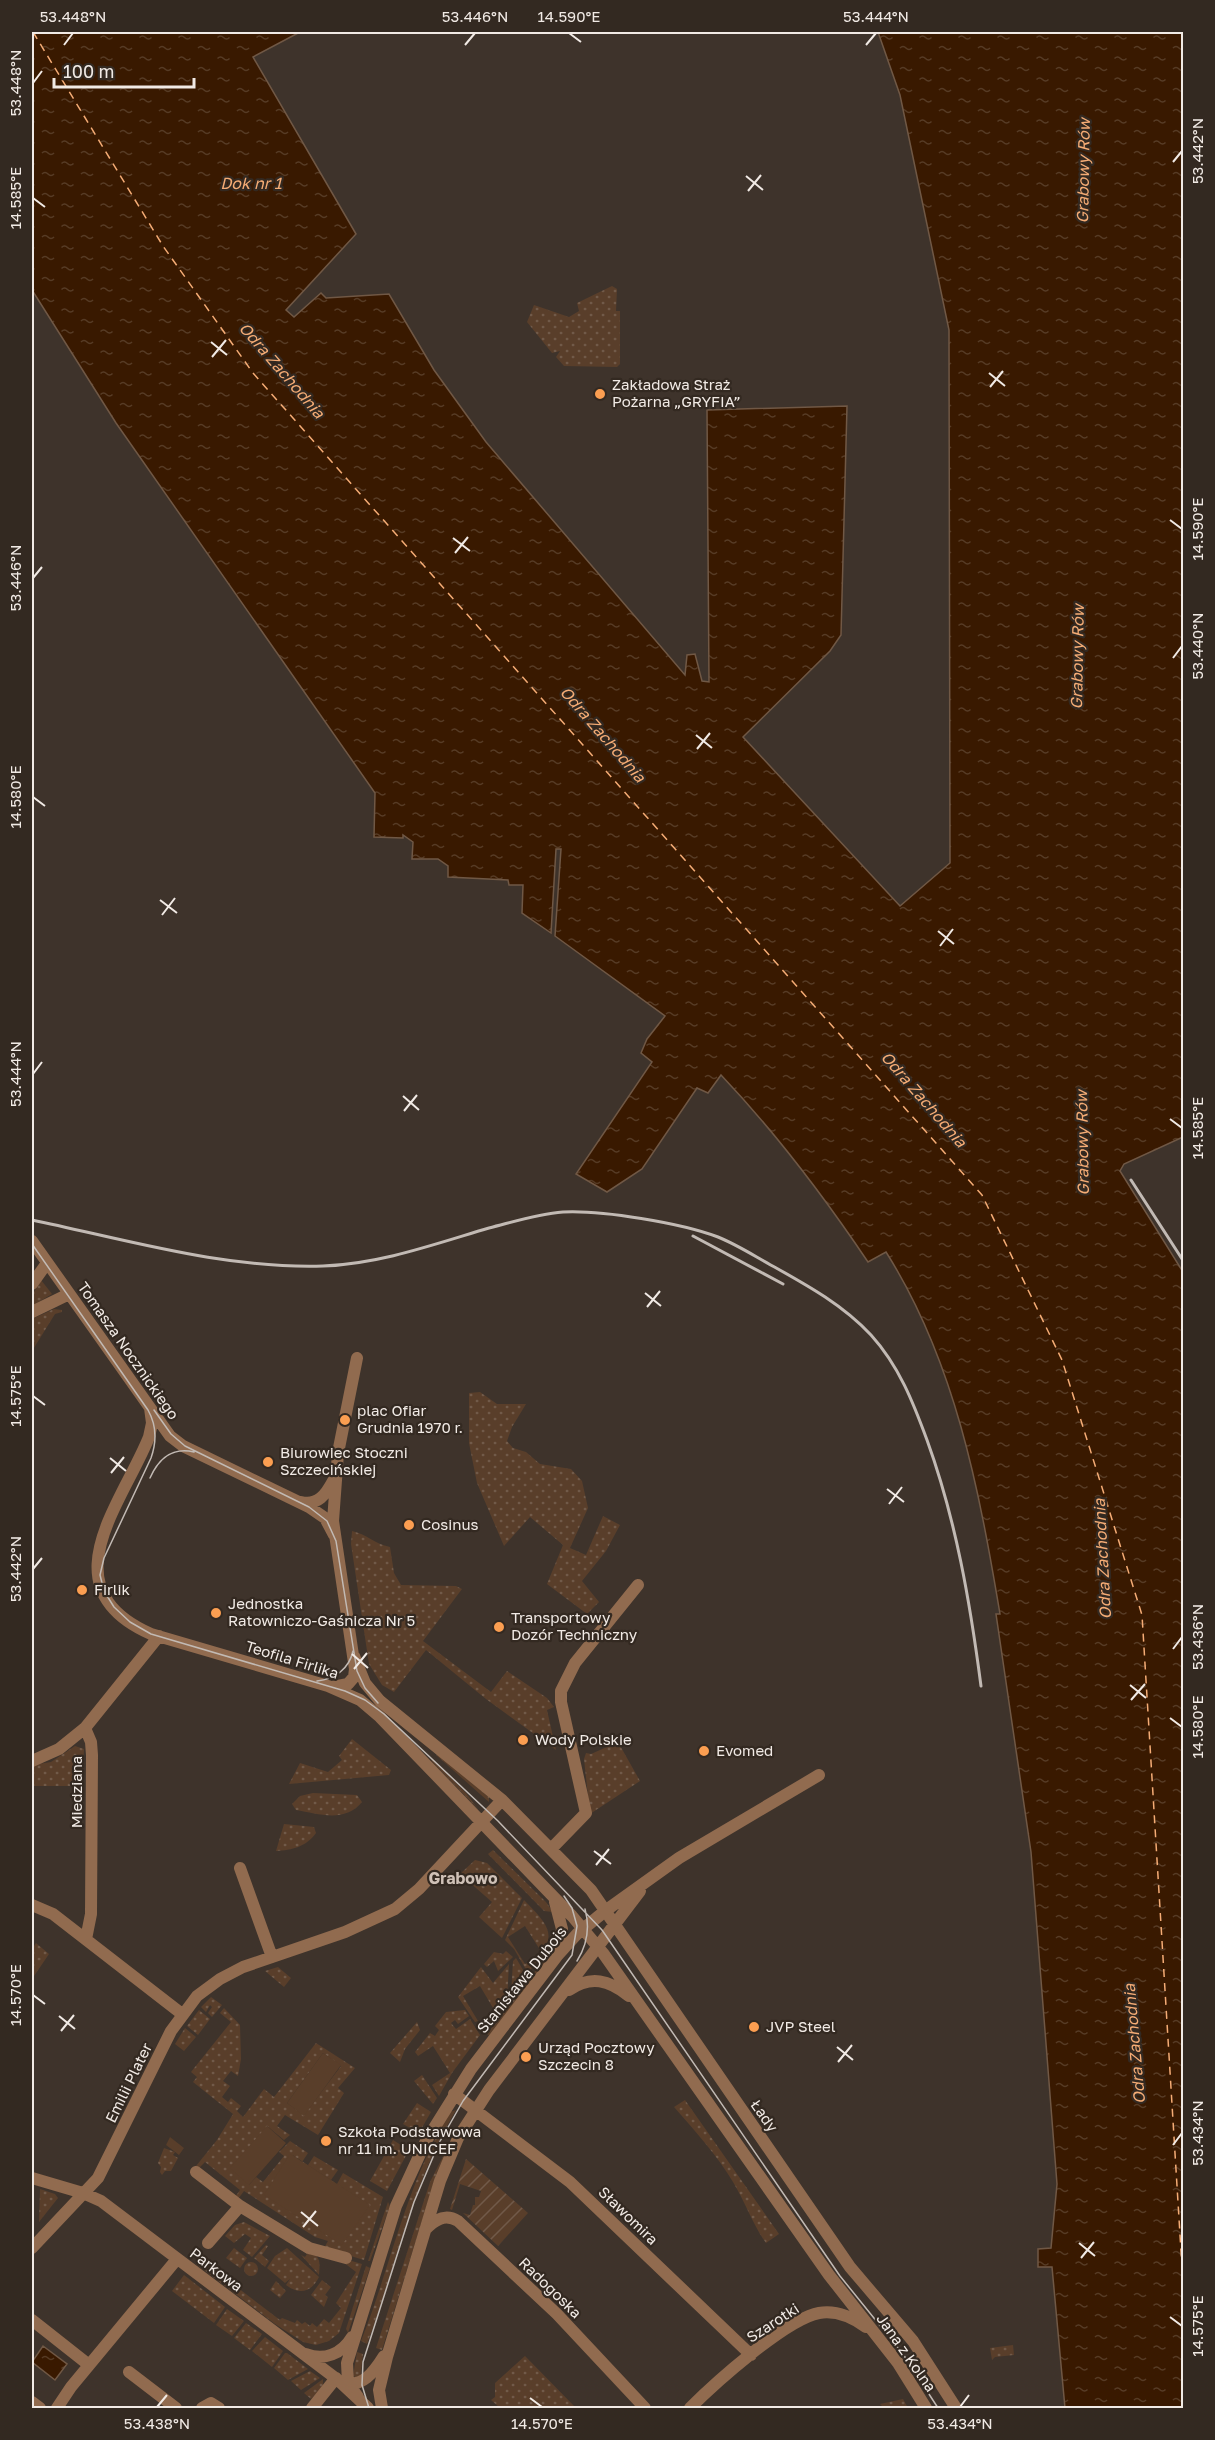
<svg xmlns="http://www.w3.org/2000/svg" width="1215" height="2440" viewBox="0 0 1215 2440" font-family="'Golos Text',sans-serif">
	<defs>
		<pattern id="grass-dots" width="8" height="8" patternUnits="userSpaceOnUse" patternTransform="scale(1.5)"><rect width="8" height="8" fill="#593e2a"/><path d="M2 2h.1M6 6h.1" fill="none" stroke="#715a49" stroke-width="1.8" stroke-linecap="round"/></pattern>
		<pattern id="garden-furrows" width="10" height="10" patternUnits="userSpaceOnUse" patternTransform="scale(1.5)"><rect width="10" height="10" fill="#593e2a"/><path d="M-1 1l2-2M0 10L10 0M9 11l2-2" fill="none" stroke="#715a49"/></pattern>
		<pattern id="water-ripples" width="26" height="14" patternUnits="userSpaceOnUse" patternTransform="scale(1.5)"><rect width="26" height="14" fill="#391900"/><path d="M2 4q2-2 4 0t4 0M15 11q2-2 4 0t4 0" fill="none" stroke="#563b25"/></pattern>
	</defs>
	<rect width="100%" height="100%" fill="#3e332b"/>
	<path fill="url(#grass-dots)" fill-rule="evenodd" d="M612,286l5,3 -1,22h4v53l-3,3 -53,-1 -8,-9 4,-6 -8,2 -25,-31 7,-17 35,12 10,-6 -2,-8z
		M41,1280l11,14 -20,12v-11z
		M54,1309l8,1v2l-7,2 -23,37v-32z
		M480,1392l17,12h29l-14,23 -5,14 6,7 13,4 14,12 31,5 11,12 6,27 -18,40 16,7 17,-39 17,9 -14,26 -24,30 17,21 -12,12 -40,-30 16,-39 -33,-28 -26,29 -27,-63 -8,-40v-50z
		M352,1531c14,3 23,13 38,16l4,26 7,12 55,1 6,3 -39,52 68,51 16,-21 40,27 7,9 -7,3 9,40 -70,-51 -60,-49 -32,42 -12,-7 -13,-21 -18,-120z
		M352,1739l39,31 -2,5 -100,9 11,-21 28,9 14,-12 -3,-4z
		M618,1742l22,39 -50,33 -6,-55 2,-6 5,1z
		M75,1746l9,3 -2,37h-50v-21l19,-3z
		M438,1754l51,41v7l-53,-47z
		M431,1758l35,35 12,16 -46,-47z
		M313,1793l44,2 5,7c-17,21 -43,12 -66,8l-4,-6 8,-8z
		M284,1824l30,3 2,6c-10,14 -24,17 -40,18z
		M493,1850l53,52 7,10 -9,-1 -56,-57z
		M475,1860l12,3 35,35 -20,40 -23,-21 13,-15 -32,-28z
		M524,1900c32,32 32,37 4,73l-14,-24 -9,-9zM525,1926l17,27 -17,11 -17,-27z
		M36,1943l13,11 -17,25v-30z
		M553,1948l-4,9 -59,79 -3,-2z
		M506,1951l7,6 -15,14 -4,-10 -7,6 -3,-3 10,-12 9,2z
		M516,1958l10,17 -15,20 2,-34z
		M509,1964l-2,36 -25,32 -4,-7 18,-12 -16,-27 -17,10 15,25 -3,1 -17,-25 23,-30 12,16z
		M278,1967l13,11 -7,9 -19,-16z
		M211,1997l11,8 -10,12 -4,-4 4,-6 -2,-2 -4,7 -5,-5z
		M224,2008l16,17 1,34 -3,17 -7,-5 -8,10 7,5 -8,11 6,5 3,-4 10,8 -4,5 6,6 21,-28 10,8 42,-54 39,25 -17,20 6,5 -26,42 -33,-20 -8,11 13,9 -6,5 -17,-14 -18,59 7,-8 7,5 21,-26 -5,-4 11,-11 18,12 -6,9 -11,-8 78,51 -32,-21 6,-11 40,24 -19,63 -40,-12 4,-7 -13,-4 -71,-46 -6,8 -3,-2 5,-7 -35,-28 -6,6 -3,-2 21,-26 16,-26 -40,-32 4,-5 -6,-5 40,-50 -11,-9zM323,2053l18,13 -37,49 -17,-12z
		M199,2010l11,9 -12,16 -11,-9z
		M465,2010l4,6 -11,8 -3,-4 -4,3 5,6 14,-10 10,16 -28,38 -13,23 -7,-11 18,-12 -17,-27 -15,10 -3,-4 15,-19 5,3 4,-6 -4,-4 11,-14z
		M417,2022l3,8 -15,19 -5,13 -10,-9z
		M185,2028l11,9 -12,14 -9,-7z
		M422,2075l15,23 -4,6 -19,-23z
		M685,2100l94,134 -13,9c-13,-18 -21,-41 -33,-61 -16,-27 -38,-51 -59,-75z
		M417,2103l14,9 -12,21 -16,-9z
		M456,2110c-45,76 -59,153 -89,234l-6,-3c31,-78 44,-154 89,-229z
		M464,2115l-27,57 -55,178 -6,-2 54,-166z
		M393,2140l16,10 -22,41 -17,-10z
		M164,2148l11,4 -2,3 5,3 -7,13h-6l-3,4 -2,-3 1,-5 -3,-4z
		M314,2156l24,14 -7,10 -23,-15z
		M40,2189l15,5 3,4 -19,24z
		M388,2202l2,4 -20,55h-2z
		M244,2222l26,14 -18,21 -9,-7 8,-12 -6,-4 -11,9 -9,-7 10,-11z
		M266,2245l2,1 -6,9 7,6 -4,6 -11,-9z
		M234,2248l13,10 -7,10 -14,-10z
		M287,2248l32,29c-8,16 -20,18 -33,8l4,-6 -5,4 -18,-15 8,-12z
		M309,2251c12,6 11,11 10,24l-18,-20 4,2z
		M200,2259l80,61 2,-2 13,5 2,-3 5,4 3,-2 5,4 2,-3 5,4 7,-8 5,4 12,-15 -5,-5 20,-31 -13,-10 2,-3 17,5 -23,69 -10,8 -13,4 -13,-3 -28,-18 -79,-60z
		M244 2269a7 7 0 1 1 14 0a7 7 0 1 1-14 0Z
		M366,2266l4,2 -22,65 -2,-4z
		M184,2275l41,32 -11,16 -42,-32z
		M322,2280l9,7 -6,8 3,2 -4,10 -13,-12z
		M276,2281l10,10 -6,7 -10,-8z
		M227,2309l17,12 -12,15 -16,-11z
		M246,2323l16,11 -12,16 -16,-12z
		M265,2337l18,14 -11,16 -20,-16z
		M1013,2345l1,10 -19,2 -3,3 -2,-12z
		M357,2352l6,2 -3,25 -7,-3z
		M285,2353h2l21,16 -20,11 -14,-12z
		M525,2356l51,52h-76l-9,-8 4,-3v-14z
		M310,2371l10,7 -19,12 -10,-9z
		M323,2379v7l-12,13 -7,-6z
		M903,2399l5,9h-24l-4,-4z"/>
	<path fill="url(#garden-furrows)" d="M466,2159l62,54 -30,33 -35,-33 7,2 3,-10h2v-8h4l2,-6 -21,-7 -8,26 -2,-1z"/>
	<path fill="#593e2a" d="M323,2053l18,12 -37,51 -17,-13z
		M267,2126l19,17 -37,42 -19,-17z
		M170,2137l14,11 -5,7 -13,-10z
		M290,2154l80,51 -28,40 -78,-50z"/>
	<path fill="url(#water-ripples)" stroke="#705845" stroke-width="1.5" d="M32,32h268l-47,25 103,177 -70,76 8,7 27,-24 5,5 63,-4 45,76 52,72 199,233 2,-20 8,-1 7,27 7,1 -2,-272 140,-4 -6,229 -11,16 -87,86 157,169 50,-43 -1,-533 -49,-235 -22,-63h305v1105l-59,27 -4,7 63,101v1136h-118l-13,-141h-14v-18l13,-1 6,-64 -26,-332 -35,-238h4c-21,-125 -45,-253 -114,-362l-18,10c-45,-67 -92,-129 -147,-187l-13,18 -11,-5 -55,81 -35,23 -31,-18 76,-112 -11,-9 6,-14 18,-23 -110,-80 6,-87h-5l-5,84 -29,-20 1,-28h-14l-1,-5 -60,-3v-11l-10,-7h-26l1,-17 -10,-7v3l-29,-1 1,-44 -259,-370 -84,-133z
		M43,2346l24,18 -12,16 -23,-18z"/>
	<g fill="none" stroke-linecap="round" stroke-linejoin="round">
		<path stroke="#f5ac75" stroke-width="1.5" stroke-dasharray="8 6" stroke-linecap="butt" d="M33,32l130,214 90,127 729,822 80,165 80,255 42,685"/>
		<path stroke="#916b4f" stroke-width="12" d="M32,1241l138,195 13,10 126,61 16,11 9,17
			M32,1284l15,-21
			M32,1312l37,-18
			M150,1408l2,15 -3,14c-27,67 -102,151 2,197l177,52 32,14 20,17 192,199 31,37 226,322 69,88 28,45
			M301,1502c17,4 25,-8 32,-21
			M354,1656l11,27 15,18 122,99 89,90 259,377 63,74 43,67
			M333,1687l15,-3 6,-7 1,-8 -22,-148 5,-68 19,-95
			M32,1761l27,-12 26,-21
			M551,1849l35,-36 -25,-111v-11l14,-28 63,-78
			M240,1868l32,89
			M555,1902l7,27 -4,23
			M32,1905l21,9 129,100
			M86,1939l5,-25 1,-159 -1,-13 -6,-14 74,-92
			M569,1990c22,-15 40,-10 60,6
			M454,2094l116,88 181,173
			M196,2172l44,34
			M32,2178l51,15 18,8 237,179 30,28
			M425,2230c9,-10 20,-17 33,-9l99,93 88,94
			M208,2243l32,-37 69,42 37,10
			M32,2248l66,-70 73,-147 26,-35 23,-17 23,-12 102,-35 50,-23 24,-20 83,-89
			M32,2320l57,45
			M306,2354c18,7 36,0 46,-17
			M129,2372l47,36
			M342,2382c20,7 32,-10 42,-26
			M358,2397l-10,-14 -1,-20 49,-157 30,-65 45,-72 86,-113 20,-22 28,-23 74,-53 140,-83
			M32,2402l8,6
			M57,2408l14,-21 106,-128
			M202,2408l9,-5 8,5
			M312,2408l24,-30
			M382,2408l-3,-18 8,-33 53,-176 18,-43 31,-48 151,-199
			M690,2408c24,-24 96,-89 129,-95 17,-3 33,4 47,14"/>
		<path stroke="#c2bab4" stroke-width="1.5" d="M32,1244l116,166c9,16 9,31 3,48l-47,100 -4,17 4,16 10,16 16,15 21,12 194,57 20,9 19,14 114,107 104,109 238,346 63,78 35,54
			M154,1410l17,24 14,12 124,61 18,14 9,20 21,130 8,17 13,15
			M150,1478c9,-20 22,-31 44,-26
			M317,1681c18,-2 32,-12 36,-30
			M577,1961c10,-16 13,-34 8,-52
			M369,2408l-7,-23 1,-23 51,-160 25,-59 24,-42 109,-146 5,-29 -5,-18 -8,-12"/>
		<path stroke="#c2bab4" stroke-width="3" d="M1131,1180l53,82
			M32,1220c96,20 192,49 291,46 57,-2 112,-22 166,-38 24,-6 48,-14 74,-16 39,-2 118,11 155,25 15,6 30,15 44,23 39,22 78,42 109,75 28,31 42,67 56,105 29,80 43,162 54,246
			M693,1236l90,48"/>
	</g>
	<path fill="none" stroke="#f1eae5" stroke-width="2" d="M569,33l12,9M64,45l9,-12M465,45l10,-12M866,45l10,-12M33,83l9,-12M1173,162l9,-11M746,176l17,14M748,191l13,-16M33,198l12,9M211,342l16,13M212,357l14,-17M989,373l16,13M990,387l13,-16M1170,520l12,9M453,538l17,13M455,553l13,-16M33,578l9,-11M1173,658l9,-12M696,735l16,13M697,749l13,-16M33,797l12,9M160,900l17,13M162,915l13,-17M938,931l16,13M940,946l13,-17M33,1074l9,-12M403,1096l16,14M404,1111l13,-16M1170,1119l12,9M645,1293l16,13M647,1307l13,-16M33,1396l12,9M110,1458l16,13M111,1473l13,-16M887,1489l17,13M889,1504l13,-17M33,1569l9,-11M1173,1649l9,-12M352,1654l16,14M354,1669l13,-16M1130,1685l16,13M1131,1700l14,-16M1170,1718l12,9M594,1851l17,13M596,1865l13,-16M33,1995l12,9M59,2016l16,13M61,2031l13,-16M837,2047l16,13M838,2062l14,-17M1173,2145l9,-12M301,2212l17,14M303,2227l13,-16M1079,2243l16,13M1081,2258l13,-16M1170,2317l12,9M530,2398l12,9M157,2407l10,-12M960,2407l9,-12"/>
	<g fill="#fb9e51" stroke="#332921" stroke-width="2">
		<circle cx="600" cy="394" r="6"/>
		<circle cx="345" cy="1420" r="6"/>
		<circle cx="268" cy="1462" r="6"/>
		<circle cx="409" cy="1525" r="6"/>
		<circle cx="82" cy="1590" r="6"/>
		<circle cx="216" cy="1613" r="6"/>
		<circle cx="499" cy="1627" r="6"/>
		<circle cx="523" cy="1740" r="6"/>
		<circle cx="704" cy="1751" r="6"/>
		<circle cx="754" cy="2027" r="6"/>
		<circle cx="526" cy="2057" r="6"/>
		<circle cx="326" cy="2141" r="6"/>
	</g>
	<g text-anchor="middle" stroke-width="4.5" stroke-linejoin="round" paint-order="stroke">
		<g font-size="15" fill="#f1eae5" stroke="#332921" text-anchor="start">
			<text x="612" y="390">Zakładowa Straż<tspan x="612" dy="17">Pożarna „GRYFIA”</tspan></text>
			<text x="357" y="1416">plac Ofiar<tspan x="357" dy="17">Grudnia 1970 r.</tspan></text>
			<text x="280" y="1458">Biurowiec Stoczni<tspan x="280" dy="17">Szczecińskiej</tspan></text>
			<text x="421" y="1530">Cosinus</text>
			<text x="94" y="1595">Firlik</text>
			<text x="228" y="1609">Jednostka<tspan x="228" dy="17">Ratowniczo-Gaśnicza Nr 5</tspan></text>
			<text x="511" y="1623">Transportowy<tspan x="511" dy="17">Dozór Techniczny</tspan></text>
			<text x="535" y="1745">Wody Polskie</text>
			<text x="716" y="1756">Evomed</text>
			<text x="766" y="2032">JVP Steel</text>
			<text x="538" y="2053">Urząd Pocztowy<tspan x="538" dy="17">Szczecin 8</tspan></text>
			<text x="338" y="2137">Szkoła Podstawowa<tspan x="338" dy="17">nr 11 im. UNICEF</tspan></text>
		</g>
		<g font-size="15" fill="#f1eae5" stroke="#332921">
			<text transform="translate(128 1351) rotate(55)" y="5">Tomasza Nocznickiego</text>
			<text transform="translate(292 1660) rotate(17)" y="5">Teofila Firlika</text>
			<text transform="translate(77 1792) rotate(-90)" y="5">Miedziana</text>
			<text transform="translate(522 1980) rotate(-51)" y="5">Stanisława Dubois</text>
			<text transform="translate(129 2083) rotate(-64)" y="5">Emilii Plater</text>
			<text transform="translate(764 2116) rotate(55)" y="5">Łady</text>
			<text transform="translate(628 2216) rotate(44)" y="5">Sławomira</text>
			<text transform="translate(216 2270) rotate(37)" y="5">Parkowa</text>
			<text transform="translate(550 2288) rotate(44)" y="5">Radogoska</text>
			<text transform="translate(773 2323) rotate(-33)" y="5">Szarotki</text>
			<text transform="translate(906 2353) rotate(55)" y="5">Jana z Kolna</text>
		</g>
		<g font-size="16" font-style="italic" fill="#f5ac75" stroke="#332921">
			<text transform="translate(1083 171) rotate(-89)" y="6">Grabowy Rów</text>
			<text x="251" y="189">Dok nr 1</text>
			<text transform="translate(282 370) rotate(49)" y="6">Odra Zachodnia</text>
			<text transform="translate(1077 657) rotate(-89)" y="6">Grabowy Rów</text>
			<text transform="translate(603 734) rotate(49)" y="6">Odra Zachodnia</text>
			<text transform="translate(924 1099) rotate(49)" y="6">Odra Zachodnia</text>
			<text transform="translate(1082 1143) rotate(-91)" y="6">Grabowy Rów</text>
			<text transform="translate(1102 1559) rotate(-93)" y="6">Odra Zachodnia</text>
			<text transform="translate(1134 2044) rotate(-95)" y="6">Odra Zachodnia</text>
		</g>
		<g font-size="16" font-weight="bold" fill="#cfc1b7" stroke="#332921">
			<text x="463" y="1884">Grabowo</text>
		</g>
	</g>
	<rect width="1215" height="2440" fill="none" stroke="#332921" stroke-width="66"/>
	<path d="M54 78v9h140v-9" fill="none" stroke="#f1eae5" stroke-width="3"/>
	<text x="63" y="78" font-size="18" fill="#f1eae5" stroke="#332921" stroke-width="4.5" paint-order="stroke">100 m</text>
	<rect x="33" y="33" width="1149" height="2374" fill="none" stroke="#f1eae5" stroke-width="2"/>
	<g font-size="15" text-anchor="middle" fill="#f1eae5">
		<text x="73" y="22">53.448°N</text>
		<text x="475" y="22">53.446°N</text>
		<text x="569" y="22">14.590°E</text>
		<text x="876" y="22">53.444°N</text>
		<text transform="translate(16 83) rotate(-90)" y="5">53.448°N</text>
		<text transform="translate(1198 151) rotate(-90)" y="5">53.442°N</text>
		<text transform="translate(16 198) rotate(-90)" y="5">14.585°E</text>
		<text transform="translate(1198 529) rotate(-90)" y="5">14.590°E</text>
		<text transform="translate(16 578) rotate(-90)" y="5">53.446°N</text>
		<text transform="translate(1198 646) rotate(-90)" y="5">53.440°N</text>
		<text transform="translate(16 797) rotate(-90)" y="5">14.580°E</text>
		<text transform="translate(16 1074) rotate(-90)" y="5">53.444°N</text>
		<text transform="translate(1198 1128) rotate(-90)" y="5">14.585°E</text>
		<text transform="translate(16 1396) rotate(-90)" y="5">14.575°E</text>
		<text transform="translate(16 1569) rotate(-90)" y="5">53.442°N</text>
		<text transform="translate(1198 1637) rotate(-90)" y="5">53.436°N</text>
		<text transform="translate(1198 1727) rotate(-90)" y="5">14.580°E</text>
		<text transform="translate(16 1995) rotate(-90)" y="5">14.570°E</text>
		<text transform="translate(1198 2133) rotate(-90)" y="5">53.434°N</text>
		<text transform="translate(1198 2326) rotate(-90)" y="5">14.575°E</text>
		<text x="157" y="2429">53.438°N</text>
		<text x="542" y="2429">14.570°E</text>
		<text x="960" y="2429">53.434°N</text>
	</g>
</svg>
